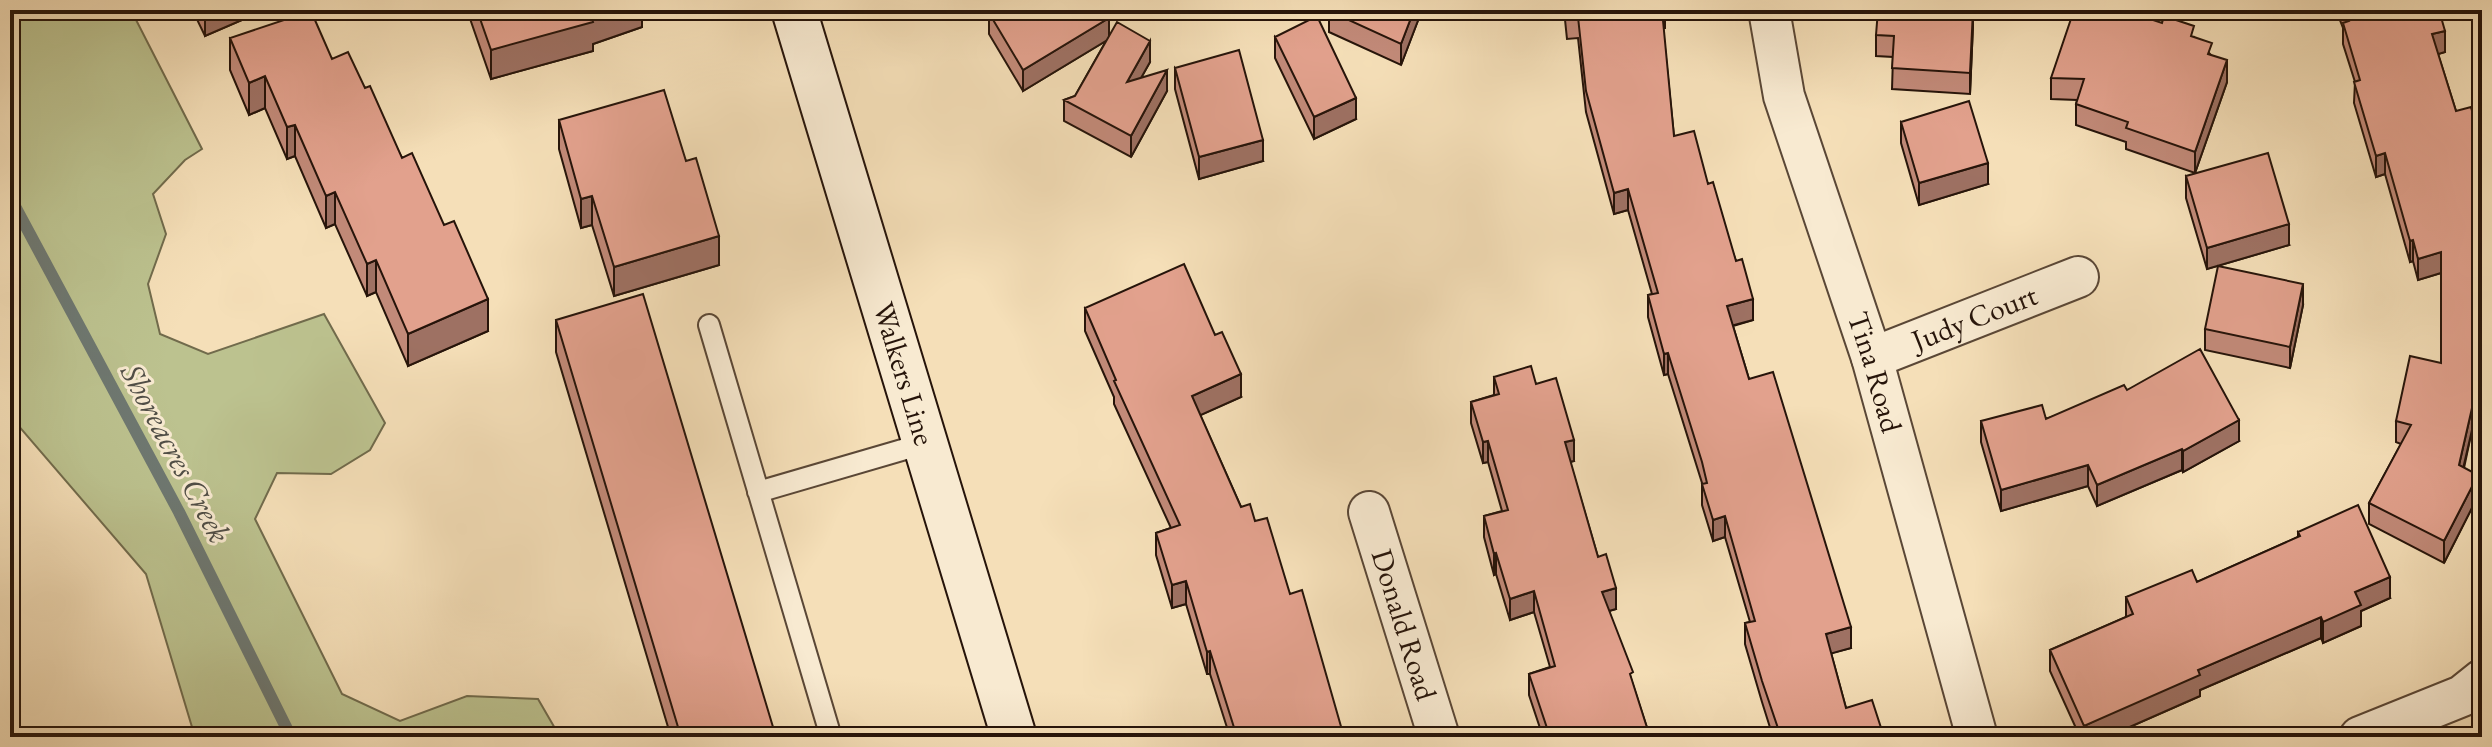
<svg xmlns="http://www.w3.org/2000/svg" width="2492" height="747" viewBox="0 0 2492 747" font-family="'EB Garamond',serif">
	<rect width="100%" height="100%" fill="#f5dfb8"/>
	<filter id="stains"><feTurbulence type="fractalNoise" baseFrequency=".0025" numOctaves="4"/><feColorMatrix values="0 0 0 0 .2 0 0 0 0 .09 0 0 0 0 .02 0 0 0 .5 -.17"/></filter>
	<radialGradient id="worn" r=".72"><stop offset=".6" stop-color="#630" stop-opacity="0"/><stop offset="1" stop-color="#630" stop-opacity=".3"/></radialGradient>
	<path fill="#bcc28f" stroke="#716b4c" stroke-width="2" d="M10,10h121l71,139 -17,11 -32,34 13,40 -18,50 12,50 48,20 116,-40 61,109 -15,27 -39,24 -54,-1 -22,46 87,175 58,27 67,-25 71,3 22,38h-365l-49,-163 -136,-158z"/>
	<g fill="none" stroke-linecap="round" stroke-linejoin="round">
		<path stroke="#6e7871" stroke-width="12" d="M10,197l169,315 112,225"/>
		<g stroke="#5a4736" stroke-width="24">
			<path id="service" d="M709,325l122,412
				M758,492l168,-49"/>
		</g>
		<g stroke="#5a4736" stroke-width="44">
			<g id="minor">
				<path id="s1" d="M1769,10l15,86 88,262 105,379"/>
				<path id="s2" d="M1872,358l206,-81"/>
				<path id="s3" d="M1369,512l70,225"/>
				<path d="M2360,737l102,-41 20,-16"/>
			</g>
		</g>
		<g stroke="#26140a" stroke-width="48">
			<g id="secondary">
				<path id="s4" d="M794,10l220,727"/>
			</g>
		</g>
		<use href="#service" stroke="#f8ead1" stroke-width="20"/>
		<use href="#minor" stroke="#f8ead1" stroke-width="40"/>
		<use href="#secondary" stroke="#f8ead1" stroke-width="44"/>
	</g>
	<path fill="#c28a79" stroke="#26140a" stroke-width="2" d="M183,10h82l-60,26 -12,-25 -8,4z
		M467,10h182v5l-7,2v10l-49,17v7l-102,28z
		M1422,10l-21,55 -72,-33v-21z
		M1564,10h101v18h-2l11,108 34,48 28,77 17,59 -20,6 16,53 102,269 -20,5 15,55 38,29h-111l-11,-35 -17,-58v-21l5,-1 -25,-85 -12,4 -11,-36v-22l-34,-109 -4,1 -16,-58v-22l4,-1 -24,-84 -14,4 -28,-102 -8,-74 -11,1z
		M2336,10h103l6,42 -7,2 18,57 26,37v284l-10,-2 -8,38 14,28 -34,67 -75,-39v-21l32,-59 -5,-2v-21l45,-58v-90l-23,7 -5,-19 -3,1 -25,-88 -9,3 -22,-74 1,-21 -12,-38v-16z
		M989,13l120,23 41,26 -9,16 26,13 -36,66 -67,-36v-21l11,-4 31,-55 -83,50 -34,-57z
		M1973,25l-3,69 -78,-5 1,-32 -17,-1v-21z
		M1275,37l81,82 -42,20 -39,-81z
		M2194,37l18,19 15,26 -32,91 -69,-24v-7l-50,-17v-21l1,-4 -26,-1v-21z
		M230,38l102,21 33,29 37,70 86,173 -80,35 -32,-74 -9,4 -32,-72 -9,4 -31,-72 -8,3 -22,-51 -16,7 -19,-45z
		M1175,68l88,93 -64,18 -24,-90z
		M559,120l127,41 33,104 -105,31 -22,-71 -11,3 -22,-79z
		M1901,122l87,62 -69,21 -18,-62z
		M2186,176l103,69 -82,24 -21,-71z
		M2303,305l-13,63 -85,-18v-21z
		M1085,308l156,89 -41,18 41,92 14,14 35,73 54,143h-114l-20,-63h-3l-21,-70 -14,4 -16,-53v-22l15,-5 -57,-124v-7l-29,-66z
		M556,320l220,417h-105l-115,-385z
		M1494,377l42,7 38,77 -4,1 28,95 18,52 -7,2 41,126h-107l-14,-42v-21l21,-7 -16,-55 -24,8 -14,-46 -2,1 -10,-38v-21l18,-5 -14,-49 -5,1 -12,-40v-21l23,-7z
		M2127,390l112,51 -56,31 -1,-2 -85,36 -9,-20 -87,25 -20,-69v-21l65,-2z
		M2298,532l92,66 -29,13v15l-38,17 -2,-5 -121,52v6l-93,41h-27l-30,-66v-21l76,-33v-20l71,-15 101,-45z"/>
	<path fill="#9e7163" stroke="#26140a" stroke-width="2" d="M185,10h8v1l-8,4z
		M205,10h60l-60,26z
		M607,10h42v5l-7,2v10l-49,17v7l-102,28v-29z
		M1414,10h8l-21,55v-21z
		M1973,10v15l-3,69v-21z
		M1109,18v21l-86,52v-21z
		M2445,31v21l-13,4v-22z
		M1150,41v21l-23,41v-21z
		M2227,60v22l-32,91v-21z
		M1167,70v21l-36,66v-21z
		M265,76v32l-16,7v-32z
		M1356,98v21l-42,20v-22z
		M295,125v31l-8,3v-32z
		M1263,140v21l-64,18v-22z
		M2385,153v21l-9,3v-21z
		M1988,163v21l-69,21v-22z
		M1628,189v21l-14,4v-21z
		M335,192v32l-9,4v-32z
		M592,196v29l-11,3v-29z
		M2289,224v21l-82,24v-21z
		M719,236v29l-105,31v-29z
		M2413,240v21l-3,1v-21z
		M2441,252v21l-23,7v-21z
		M376,260v32l-9,4v-32z
		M2303,284v21l-13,63v-21z
		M488,299v32l-80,35v-32z
		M1753,299v21l-26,7v-21z
		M1668,353v21l-4,1v-21z
		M1241,374v23l-49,22v-23z
		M2472,408v22l-13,56v-21z
		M2239,420v21l-56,31v-21z
		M1574,440v21l-9,2v-21z
		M1488,441v21l-5,1v-21z
		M2182,449v21l-85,36v-21z
		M2088,465v21l-87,25v-21z
		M2478,475v21l-34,67v-22z
		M1725,516v21l-12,4v-21z
		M1496,553v21l-2,1v-21z
		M2390,577v21l-29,13v15l-38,17v-21l32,-30z
		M1186,581v23l-14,4v-23z
		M1616,588v21l-14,4v-21z
		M1534,591v21l-24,8v-21z
		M2321,617v21l-121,52v6l-93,41h-23v-11l114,-56z
		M1851,627v21l-25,7v-21z
		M1210,651v23h-3v-22z"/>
	<path fill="#e2a18d" stroke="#26140a" stroke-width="2" d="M477,10h130l-16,5 2,7 -102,28z
		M993,10h111l5,8 -86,52 -34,-57z
		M1331,10h83l-13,34 -72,-33z
		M1566,10h96l12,126 20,-5 14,53 5,-2 23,79 6,-2 11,40 -26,7 22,73 24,-7 78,255 -25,7 20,74 26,-8 12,37h-103l-19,-56 -17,-58 10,-2 -30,-105 -12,4 -11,-36 5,-1 -5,-21 -34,-109 -4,1 -16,-59 10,-2 -30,-104 -14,4 -28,-102 -8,-74 -11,1z
		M1878,10h95l-3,63 -78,-5 2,-32 -18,-1z
		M2074,10h17l5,2v-2h27l39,13 2,-7 30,10 -3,10 21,7 -4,11 19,6 -32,92 -69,-24 2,-6 -52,-18 8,-25 -33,-1z
		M2344,10h95l6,21 -13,3 24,77 15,-4 11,41v60h-3l3,10v193l-10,-3 -13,57 19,10 -34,66 -75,-38 42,-78 -15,-4 14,-65 31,7v-111l-23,7 -5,-19 -3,1 -25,-88 -9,3 -22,-74 6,-2 -17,-57 6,-2z
		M311,11l21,48 16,-7 17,36 5,-2 32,72 10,-5 32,72 10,-4 34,78 -80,35 -32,-74 -9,4 -32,-72 -9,4 -31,-71 -8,2 -22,-51 -16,7 -19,-45z
		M1317,16l39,82 -42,19 -39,-80z
		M1117,22l33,19 -23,41 40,-12 -36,66 -67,-36 11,-4z
		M1239,50l24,90 -64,17 -24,-89z
		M664,90l22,71 10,-3 23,78 -105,31 -22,-71 -11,3 -22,-79z
		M1969,101l19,62 -69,20 -18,-61z
		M2268,153l21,71 -82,24 -21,-72z
		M1184,264l31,71 7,-3 19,42 -49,22 49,111 9,-3 5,17 12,-3 23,76 12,-4 42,147h-107l-27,-86 -3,1 -21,-71 -14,4 -16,-52 24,-8 -66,-144 2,-1 -31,-72z
		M2218,266l85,18 -13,63 -85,-18z
		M643,294l133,443h-95l-125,-417z
		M2200,349l39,71 -56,31 -1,-2 -85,36 -9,-20 -87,25 -20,-69 61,-16 4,14 78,-34 3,5z
		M1531,366l5,18 20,-6 18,62 -9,2 33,115 8,-3 10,34 -14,4 31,80 -3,2 20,63h-100l-21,-63 26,-8 -21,-75 -24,8 -14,-46 -2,1 -10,-38 24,-6 -20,-69 -5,1 -12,-40 28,-8 -5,-17z
		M2358,505l32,72 -35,15 6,13 -38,17 -2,-5 -123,53 2,5 -116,51 -34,-76 83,-36 -7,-17 66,-27 5,12 103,-46 -2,-4z"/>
	<g text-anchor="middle" stroke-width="6" stroke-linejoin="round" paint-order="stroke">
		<g font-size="30" fill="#26140a" stroke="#f8ead1">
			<text dy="10" stroke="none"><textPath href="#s2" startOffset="110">Judy Court</textPath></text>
			<text dy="10" stroke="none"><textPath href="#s4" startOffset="380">Walkers Line</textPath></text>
			<text dy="10" stroke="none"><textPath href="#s1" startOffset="378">Tina Road</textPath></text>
			<text dy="10" stroke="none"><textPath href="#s3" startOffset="118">Donald Road</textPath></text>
		</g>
		<g font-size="32" font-style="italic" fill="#504e46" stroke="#f8ead1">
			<text transform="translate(176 453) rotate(62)" y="11">Shoreacres Creek</text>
		</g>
	</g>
	<rect width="2492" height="747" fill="none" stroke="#f5dfb8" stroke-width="40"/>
	<rect x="12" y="12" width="2468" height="723" fill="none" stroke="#26140a" stroke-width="4"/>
	<rect x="20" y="20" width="2452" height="707" fill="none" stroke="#26140a" stroke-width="2"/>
	<rect width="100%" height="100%" filter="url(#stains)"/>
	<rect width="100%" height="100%" fill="url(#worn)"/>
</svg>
